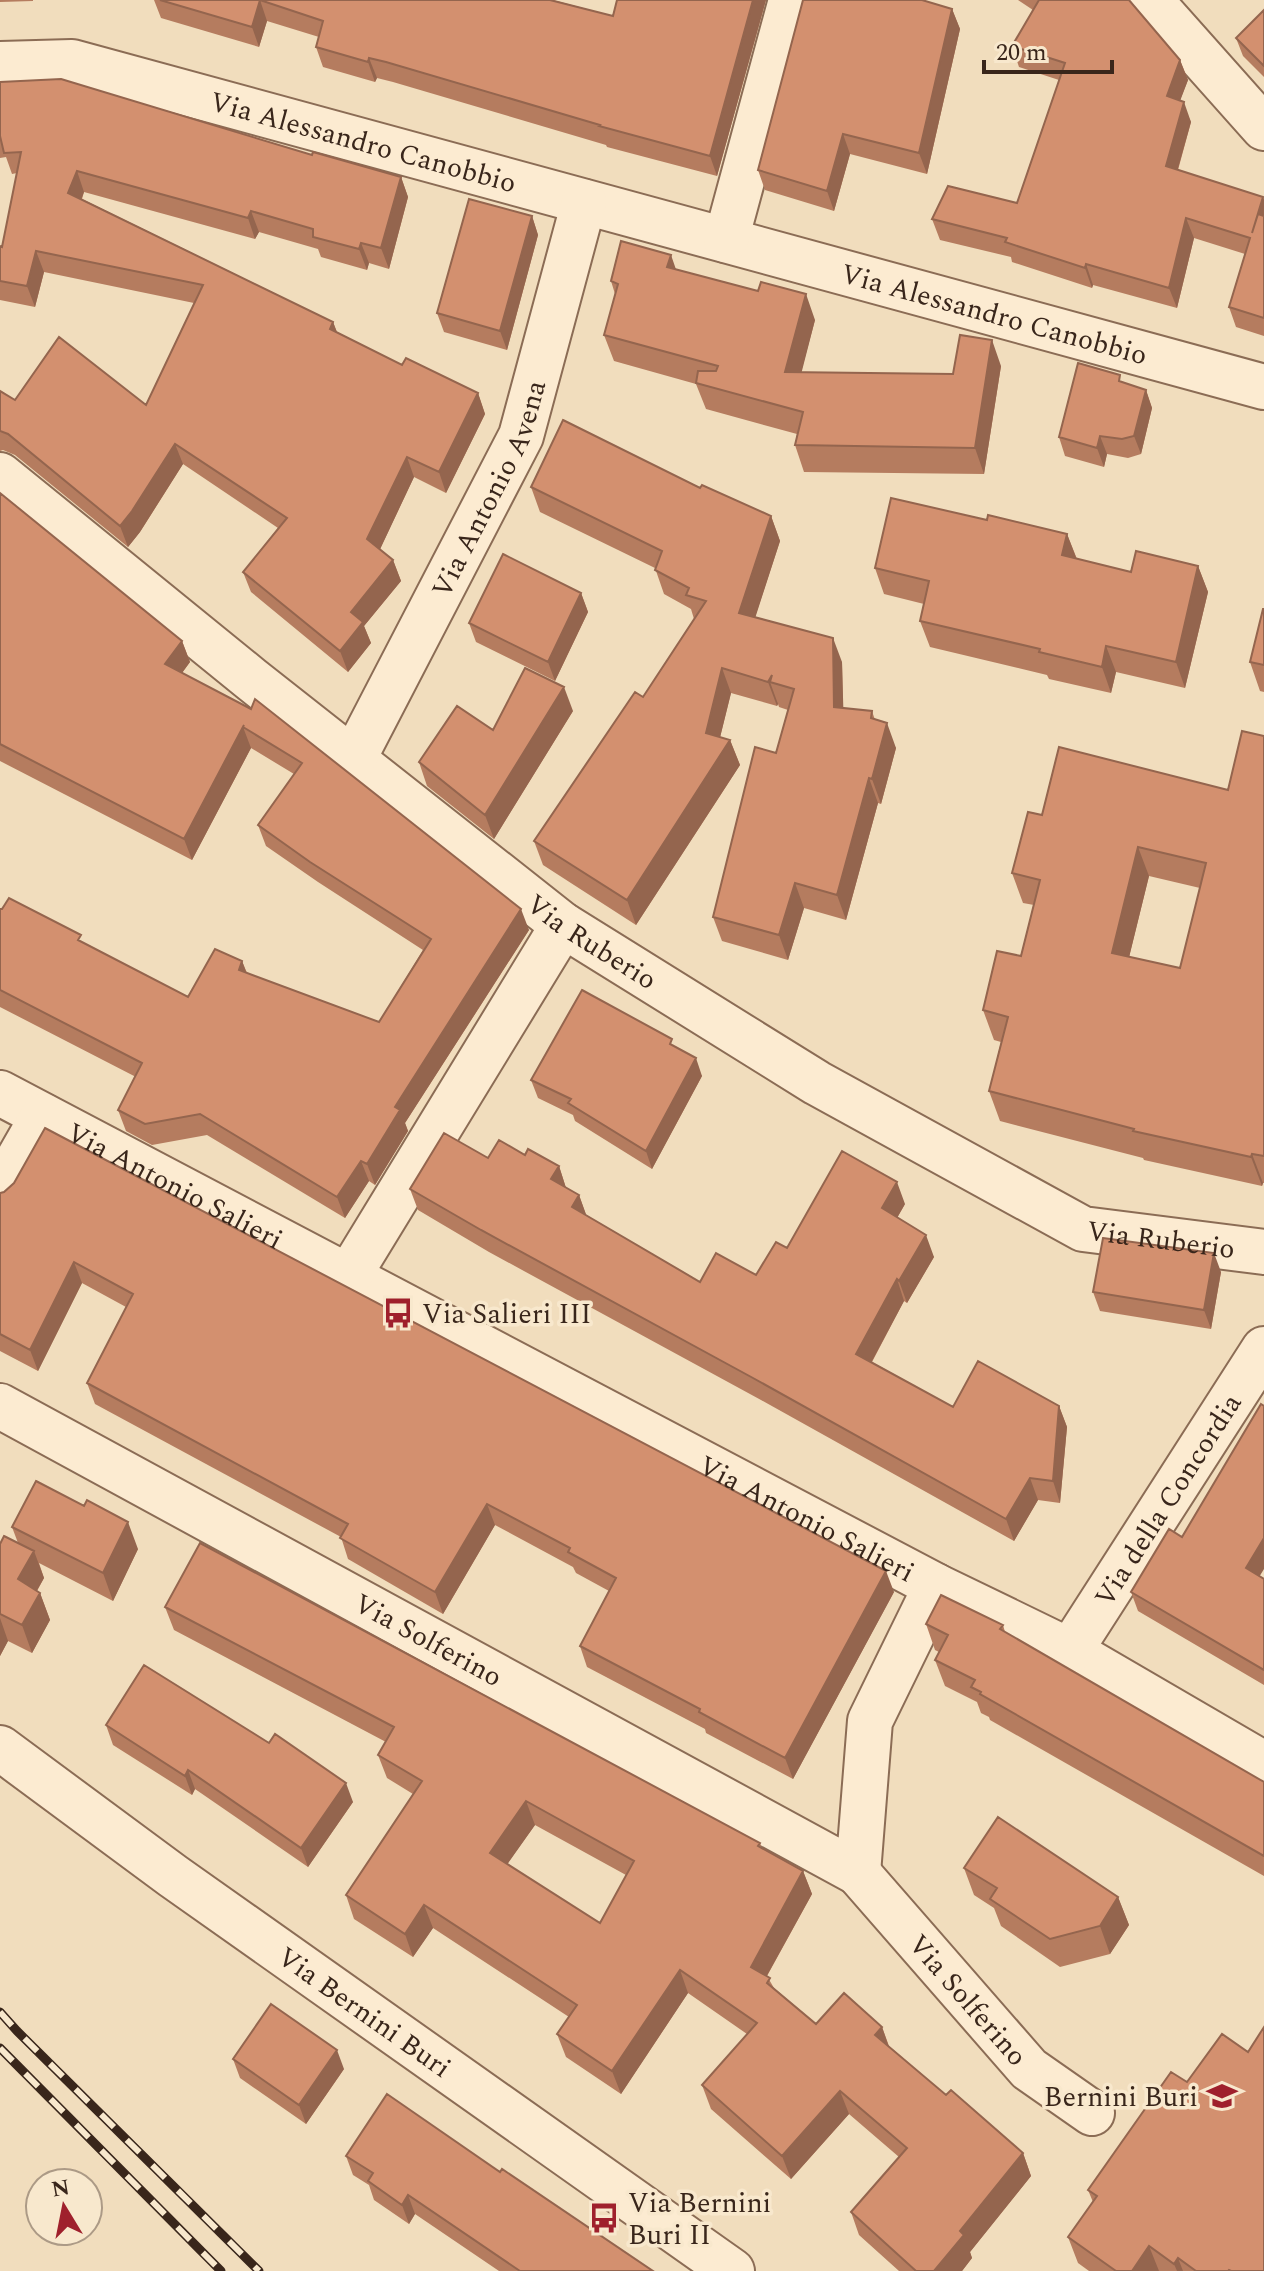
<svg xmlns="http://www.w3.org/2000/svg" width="1264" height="2271" viewBox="0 0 1264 2271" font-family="Spectral,serif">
	<rect width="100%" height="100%" fill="#f1ddbd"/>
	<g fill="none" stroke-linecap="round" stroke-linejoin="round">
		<g stroke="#8b6c55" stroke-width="48">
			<g id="minor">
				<path d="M1150,0l114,128"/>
				<path id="s1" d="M0,64l72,-2 1192,325"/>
				<path d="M726,240l65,-240"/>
				<path id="s2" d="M0,475l251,204 312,246 254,158 266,146 181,23"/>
				<path id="s3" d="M353,760l168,-324 63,-234"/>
				<path id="s4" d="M0,1093l936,493 134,65 194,113"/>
				<path d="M0,1191l43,-75"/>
				<path d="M348,1277l215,-352"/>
				<path id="s5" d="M0,1406l858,467 12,-152 66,-135"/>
				<path id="s6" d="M1070,1651l194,-302"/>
				<path id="s7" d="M0,1748l173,128 559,395"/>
				<path id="s8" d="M858,1873l171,196 63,44"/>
			</g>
		</g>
		<use href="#minor" stroke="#fcebd1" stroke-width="44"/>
		<g stroke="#39261b" stroke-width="9">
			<path id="rail" d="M0,2012l17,19 242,240
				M0,2048l221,223"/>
		</g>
		<use href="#rail" stroke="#f8e8cd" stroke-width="6" stroke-dasharray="18" stroke-linecap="butt"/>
	</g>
	<path fill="#b57c5f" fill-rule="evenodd" d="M0,0h33v1l-33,1z
		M154,0h399l60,16 4,-16h149l-49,176 -110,-29 -1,-2 -213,-63 -16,-4 -2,4 -52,-15 -7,-20 3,-10 -52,-16 -8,26 -98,-29z
		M1018,0h111l51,60 8,20 -8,20 11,22 -13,48 85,27 1,3v136l-28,-9 -7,-20 16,-53 -51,-16 -17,70 -84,-23 -1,3 -80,-26 -1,-5 -71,-17 -8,-21 85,-16 42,-123 -40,-13 -7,-21 21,-36z
		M952,9l8,20 -33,145 -77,-20 -16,57 -69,-21 -7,-20z
		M1264,10v67l-21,-21 -7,-18z
		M0,82l401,95 7,20 -19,72 -20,-6 -2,7 -46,-13 -3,-8 -59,-17 -4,7 -171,-47 -2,7 251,123 4,10 65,33 76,28 7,21 -39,79 -32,-16 -34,72 13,11 8,21 -37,45 7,17 -23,29 -97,-80 -8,-20 35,-44 -95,-64 -43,68 -12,15 -113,-92 -12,-5 -3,1v-60l15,9 131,5 48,-102 -150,-31 -9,35 -35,-7v-54l2,1 15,-74 -5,1 -6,-17 -6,1z
		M532,216l6,19 -31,115 -63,-18 -7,-19z
		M676,270l139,50 -14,52 152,2 48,-8 -17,108 -180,-2 -9,-27 2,-11 -91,-25 -10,-25 -82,-23 -10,-26 11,-41 -4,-13z
		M1123,383l23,7 6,18 -11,46 -13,4 -21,-4 -3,13 -39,-11 -6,-19z
		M531,487l169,1 71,28 9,25 -25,76 87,45 1,46 29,3 3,9 21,28 -15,56 -3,-1 -32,117 -42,-12 -16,52 -66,-19 -9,-24 63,-164 12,-43 -9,-3 -1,-3 -1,2 -46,-13 -11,44 10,3 10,25 -104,160 -93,-60 -9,-24 109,-144 51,-78 -3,-10 -27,-15 -9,-26 -115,-56z
		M0,493l182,148 8,21 -8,11 347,257 -124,193 3,8 -33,54 -6,-4 -24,37 -138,-83 -55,10 -26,-14 -8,-21 18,-33 -136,-70v-98l84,35 104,53 54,-36 5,12 132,49 44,-72 -105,-68 -52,-36 -8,-21 36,-51 -43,-26 -59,112 -192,-99z
		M987,520l80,14 10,25 54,13 67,-6 10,26 -23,96 -69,-16 -5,21 -62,-14 -2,-4 -117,-28 -10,-26 4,-17 -40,-10 -9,-26z
		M581,593l7,19 -33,69 -79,-39 -7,-19z
		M1264,609v83l-4,-1 -10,-29z
		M573,711l-79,128 -67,-53 -8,-24 74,-32z
		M1264,736v447h-1l-1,3 -118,-26 -1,-2 -143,-37 -11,-30 12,-49 -7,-2 -11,-30 38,-54 13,-51 -11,-2 -11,-30 30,-58 186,-25zM1149,876l51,12 -20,80 -51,-11z
		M674,1046l28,30 -50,93 -77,-48 -2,-6 -35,-17 -7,-18z
		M525,1155l34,11 7,22 13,7 7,20 114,67 56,-7 31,-27 118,-44 -8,14 37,39 -27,46 -3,-2 -32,61 81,45 106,-1 8,21 -7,76 -22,-3 -24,41 -253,-141 -272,-148 -71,-42 -8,-21 78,-31z
		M0,1193l894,399 -101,187 -87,-46 -1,-4 -118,-62 -7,-21 29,-55 -33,-18 -3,-6 -78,-42 -52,89 -95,-55 -7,-22 -246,-133 -8,-21 39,-76 -44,-24 -44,88 -38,-20z
		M1221,1272l-10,57 -111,-18 -7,-19z
		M12,1527l126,22 -25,52 -74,-38 5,15 -7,13 3,2 10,27 -18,33 -24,-12 -8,15v-112l18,-1z
		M1182,1537l82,42v106l-126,-74 -7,-19z
		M165,1607l595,236 2,6 41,22 9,23 -45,82 7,12 42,36 66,3 7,19 57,49 77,58 8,23 -61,76 2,6 -10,13h-63l-40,-36 -8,-23 48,-55 -50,-43 -58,65 -80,-70 -9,-24 45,-51 -59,-41 -67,101 -55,-37 -9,-23 12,-17 -136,-89 -20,29 -59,-38 -8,-24 67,-101 -26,-16 -9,-23 8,-13 -212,-112zM535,1825l91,50 -26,48 -93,-59z
		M926,1624l77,1 2,7 259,150v94l-274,-156 -1,-3 -8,-4 -4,-11 -32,-16 -10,-26 4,-8 -4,-2z
		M106,1725l163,18 84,59 -45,65 -113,-78 -3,6 -79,-50z
		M964,1868l154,29 11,28 -19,29 -50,13 -59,-41 -7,-18 -20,-13z
		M233,2059l111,10 -38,55 -66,-46z
		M346,2156l154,16 153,99h-154l-84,-57 -6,10 -35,-24 -5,-15 -16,-10z
		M1088,2190l176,81h-175l-11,-8 -10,-26 25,-35z"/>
	<path fill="#94654e" d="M260,0l7,21 -8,26 -7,-20z
		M753,0h13l-49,176 -7,-20z
		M952,9l8,20 -33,145 -8,-21z
		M369,58l8,20 -2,4 -7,-20z
		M1180,60l8,20 -14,37 -7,-21z
		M1184,102l7,20 -18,64 -7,-20z
		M843,134l7,20 -16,57 -7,-20z
		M77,171l7,21 -8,21 -8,-20z
		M401,177l7,20 -19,72 -8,-21z
		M1263,197l1,3v38l-12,-5z
		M251,211l8,21 -4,7 -7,-21z
		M532,216l6,19 -31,115 -7,-19z
		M1186,218l8,20 -17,70 -8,-20z
		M361,243l8,20 -2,7 -8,-21z
		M36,251l8,21 -9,35 -8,-21z
		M671,255l9,26 -13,-14z
		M1086,264l7,21 -1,3 -7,-20z
		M806,294l9,26 -20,78 -10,-26z
		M333,322l8,21 -11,-14z
		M992,340l9,26 -17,108 -9,-26z
		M1146,390l6,18 -11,46 -7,-18z
		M478,393l7,21 -39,79 -7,-21z
		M1100,436l7,18 -3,13 -7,-19z
		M175,444l8,20 -43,68 -12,15 -8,-21z
		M407,457l7,20 -39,83 -8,-21z
		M771,516l9,25 -31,96 -10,-24z
		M1067,534l10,26 -15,-5z
		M393,560l8,21 -37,45 7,17 -23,29 -8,-21 11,-39z
		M1198,566l10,26 -23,96 -9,-26z
		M581,593l7,19 -33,69 -7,-19z
		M833,638l9,24 2,70 -10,-25z
		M182,641l8,21 -17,23 -8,-21z
		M1106,646l10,26 -5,21 -9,-26z
		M722,668l9,25 -16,65 -9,-25z
		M772,675l-2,7 8,22 -1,2 -9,-24z
		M564,687l9,24 -79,128 -9,-24z
		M887,723l9,25 -15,56 -9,-25z
		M243,727l8,21 -59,112 -8,-21z
		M730,740l10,25 -104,160 -9,-25z
		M869,778l9,25 -32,117 -9,-25z
		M1138,847l11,29 -26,106 -11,-29z
		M795,883l9,25 -16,52 -9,-25z
		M521,909l8,21 -124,193 3,8 -33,54 -8,-21 28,-57z
		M242,961l8,21 -11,-12z
		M696,1058l6,18 -50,93 -6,-18z
		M1252,1154l11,29 -1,3 -11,-29z
		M361,1161l8,20 -24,37 -8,-21z
		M559,1166l7,22 -15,-9z
		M897,1182l8,22 -15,26 -8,-22z
		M579,1195l8,22 -15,-10z
		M926,1235l8,22 -27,46 -8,-22z
		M1214,1253l7,19 -10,57 -7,-19z
		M74,1262l8,21 -44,88 -8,-21z
		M897,1279l7,22 -40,75 -8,-22z
		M1059,1406l8,21 -7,76 -7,-22z
		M1030,1478l8,22 -24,41 -8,-22z
		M487,1504l8,21 -52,89 -8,-22z
		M128,1522l10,27 -25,52 -10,-28z
		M1264,1538v31l-11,18 -7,-19z
		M34,1551l10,27 -16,28 -10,-27z
		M886,1571l8,21 -101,187 -8,-21z
		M40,1593l10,27 -18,33 -10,-28z
		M0,1618l8,23 -8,15z
		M188,1770l7,19 -3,6 -7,-19z
		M346,1783l7,19 -45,65 -7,-19z
		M526,1801l9,24 -36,51 -9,-23z
		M803,1871l9,23 -53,96 -8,-23z
		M1118,1897l11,28 -19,29 -10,-28z
		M424,1905l9,23 -20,29 -8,-23z
		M680,1970l8,23 -67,101 -9,-23z
		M882,2027l8,23 -15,-15z
		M337,2050l7,19 -38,55 -7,-19z
		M840,2091l9,23 -58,65 -9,-23z
		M1023,2153l8,23 -61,76 2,6 -10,13h-28l26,-40z
		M408,2195l7,19 -6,10 -7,-19z
		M1149,2246l10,25h-27z
		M1178,2258l5,13h-6l-3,-7z"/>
	<path fill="#d3906f" stroke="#94654e" stroke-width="2" fill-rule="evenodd" d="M160,0h390l63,16 4,-16h136l-43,156 -111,-30 1,-1 -214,-63 -17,-4 -1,4 -52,-15 7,-26 -63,-21 -8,27z
		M803,0h119l30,9 -33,144 -76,-19 -16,57 -69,-21z
		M1039,0h90l51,60 -13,36 17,6 -18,64 97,31 -11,36 6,-19 6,2v102l-35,-11 21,-69 -64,-20 -17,70 -83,-24 -1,4 -80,-26 2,-4 -75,-19 16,-33 69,17 48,-140 -53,-17z
		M1264,10v56l-28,-28z
		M61,79l251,76 1,-3 88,25 -20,71 -20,-5 -2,6 -46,-12v-8l-62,-18 -3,7 -171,-47 -9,22 265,129 -3,7 72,36 4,-7 72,35 -39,79 -32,-15 -40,82 26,21 -42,52 12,10 -23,29 -97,-79 44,-54 -112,-74 -43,67 -12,15 -112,-92 -8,-3v-40l15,9 44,-63 87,68 57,-120 -167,-34 -9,35 -27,-5v-35l2,1 19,-95 -17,1 -4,-17v-54z
		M469,199l63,17 -32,115 -63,-18z
		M621,241l50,14 -4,12 91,24 3,-9 45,12 -21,78 168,2 7,-39 32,5 -17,108 -180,-3 8,-33 -107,-29 2,-12h18l2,-5 -114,-31 14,-51 -7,-3z
		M1078,363l42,12 -1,6 27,9 -12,46 -12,3 -22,-3 -3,12 -38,-11z
		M563,420l137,68 2,-3 69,31 -32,97 94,25 1,69 38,4 -1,7 16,5 -15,56 -3,-1 -32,117 -42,-12 -16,52 -66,-18 42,-170 21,6 18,-64 -24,-7 2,-7 -4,7 -46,-14 -16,65 24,7 -103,160 -93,-59 101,-149 8,5 63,-96 -20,-6 3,-7 -34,-18 7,-19 -131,-64z
		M0,493l182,148 -17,23 86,45 4,-10 266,210 -126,198 5,3 -33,54 -6,-3 -24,36 -137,-83 -55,10 -27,-14 24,-47 -142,-73v-81h2l7,-11 72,37 -3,5 110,57 27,-48 27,12 -3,9 140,52 52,-83 -121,-77 -52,-37 44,-62 -59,-36 1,-2 -60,114 -184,-95z
		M891,498l96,22 1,-5 79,19 -5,21 69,17 5,-21 62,15 -22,96 -70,-16 -4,21 -63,-15 1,-3 -120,-28 9,-40 -54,-13z
		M503,554l78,39 -33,69 -79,-39z
		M1263,609h1v56l-14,-3z
		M525,668l39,19 -79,128 -66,-53 38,-56 36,24z
		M1242,731l22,5v420l-12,-2 -1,3 -118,-26 1,-2 -145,-38 19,-74 -25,-7 14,-59 24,5 19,-76 -28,-7 16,-61 14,3 17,-68 169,43zM1138,847l68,16 -26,105 -68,-15z
		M582,990l90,49 -2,5 26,14 -50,93 -78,-48 3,-4 -40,-19z
		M45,1128l841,443 -101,187 -86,-46 1,-3 -120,-63 36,-68 -48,-26 2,-4 -83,-44 -52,88 -95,-54 8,-14 -261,-141 46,-89 -59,-32 -44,88 -30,-16v-141l4,-1 10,-9z
		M444,1133l44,25 11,-18 26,15 3,-6 31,17 -8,13 28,16 -7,12 128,75 16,-29 40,22 20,-33 11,6 55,-97 55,31 -15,26 44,27 -27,46 -2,-2 -41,75 97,53 25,-46 81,45 -6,75 -23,-3 -24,41 -253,-141 -272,-148 -71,-41z
		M1103,1238l111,15 -10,57 -111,-18z
		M1261,1404l3,2v132l-18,30 18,11v91l-133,-78 38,-63 13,8z
		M36,1481l48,25 3,-6 41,22 -25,51 -91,-46z
		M4,1536l30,15 -16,28 22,14 -18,32 -22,-11v-70z
		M200,1543l560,300 -2,3 45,25 -52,96 19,11 -3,5 49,41 28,-31 38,34 -7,8 71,60 5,-5 72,63 -63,78 4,4 -30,36h-18l-65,-59 56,-64 -67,-57 -58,65 -80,-71 55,-62 -77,-53 -68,101 -55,-37 20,-29 -153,-100 -19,29 -59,-39 76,-114 -44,-26 16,-28 -229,-120zM526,1801l108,60 -34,62 -110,-70z
		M941,1595l62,30 -3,4 264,153v74l-284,-162 1,-2 -10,-5 4,-7 -40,-20 13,-25 -22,-11z
		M144,1665l125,78 6,-9 71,49 -45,65 -113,-78 -3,6 -79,-51z
		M998,1817l120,80 -18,29 -50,13 -60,-40 7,-11 -33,-20z
		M271,2004l66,46 -38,55 -66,-46z
		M1264,2027v244h-33l-2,-1 -1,1h-32l-18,-13 -4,6 -25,-18 -17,25h-16l-48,-34 29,-41 -9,-6 83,-118 16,10 35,-48 26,18z
		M387,2094l113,78 2,-3 151,102h-133l-112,-76 -6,10 -34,-24 5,-8 -27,-17z"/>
	<defs>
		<g id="bus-bare" transform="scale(2.4)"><path d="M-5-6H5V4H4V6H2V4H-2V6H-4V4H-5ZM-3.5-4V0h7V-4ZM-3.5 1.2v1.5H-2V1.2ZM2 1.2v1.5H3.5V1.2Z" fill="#9f202c" stroke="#f8e8cd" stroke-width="2.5" paint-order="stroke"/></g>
		<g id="school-bare" transform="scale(2.4)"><path d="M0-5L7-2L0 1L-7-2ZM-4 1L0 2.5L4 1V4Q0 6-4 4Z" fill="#9f202c" stroke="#f8e8cd" stroke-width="2.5" paint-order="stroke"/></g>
	</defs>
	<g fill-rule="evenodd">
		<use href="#bus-bare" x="398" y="1313"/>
		<use href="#school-bare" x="1222" y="2096"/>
		<use href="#bus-bare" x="604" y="2218"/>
	</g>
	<g text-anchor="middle" stroke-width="7" stroke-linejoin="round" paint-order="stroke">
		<g font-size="28" fill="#39261b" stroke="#f8e8cd">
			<text dy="10" stroke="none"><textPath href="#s1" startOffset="374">Via Alessandro Canobbio</textPath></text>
			<text dy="10" stroke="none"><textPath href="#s1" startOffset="1028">Via Alessandro Canobbio</textPath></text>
			<text dy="10" stroke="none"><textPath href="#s3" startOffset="304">Via Antonio Avena</textPath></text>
			<text dy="10" stroke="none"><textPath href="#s2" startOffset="754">Via Ruberio</textPath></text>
			<text dy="10" stroke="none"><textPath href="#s4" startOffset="198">Via Antonio Salieri</textPath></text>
			<text dy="10" stroke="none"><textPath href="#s2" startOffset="1402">Via Ruberio</textPath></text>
			<text dy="10" stroke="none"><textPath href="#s6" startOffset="180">Via della Concordia</textPath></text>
			<text dy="10" stroke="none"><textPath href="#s4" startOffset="912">Via Antonio Salieri</textPath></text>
			<text dy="10" stroke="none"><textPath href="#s5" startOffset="488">Via Solferino</textPath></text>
			<text dy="10" stroke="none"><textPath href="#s8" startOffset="168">Via Solferino</textPath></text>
			<text dy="10" stroke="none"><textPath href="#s7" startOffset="450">Via Bernini Buri</textPath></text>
		</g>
		<g font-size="28" fill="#39261b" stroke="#f8e8cd" text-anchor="start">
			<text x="422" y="1323">Via Salieri III</text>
			<text x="1198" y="2106" text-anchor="end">Bernini Buri</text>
			<text x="628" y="2212">Via Bernini<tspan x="628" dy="32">Buri II</tspan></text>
		</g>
	</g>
	<g transform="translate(64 2207) rotate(350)"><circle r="38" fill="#f8e8cd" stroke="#ac9a86" stroke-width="2"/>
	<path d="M0-6L14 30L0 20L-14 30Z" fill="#9f202c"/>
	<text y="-12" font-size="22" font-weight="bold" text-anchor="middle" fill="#39261b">N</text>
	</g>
	<path d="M984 60v12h128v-12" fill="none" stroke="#39261b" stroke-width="4"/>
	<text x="996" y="60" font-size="24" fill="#39261b" stroke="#f8e8cd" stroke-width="6" paint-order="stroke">20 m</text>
</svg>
